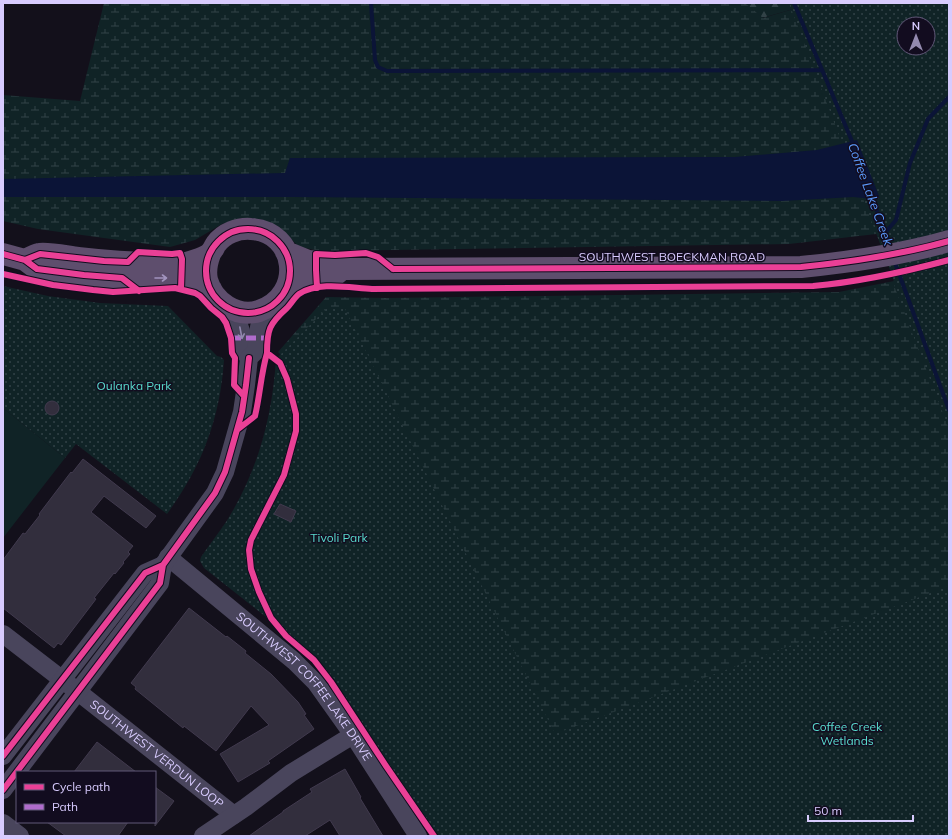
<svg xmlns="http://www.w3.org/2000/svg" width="952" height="839" viewBox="0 0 952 839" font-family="Mulish,sans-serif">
	<defs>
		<pattern id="forest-firs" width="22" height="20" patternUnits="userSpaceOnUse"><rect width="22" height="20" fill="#102326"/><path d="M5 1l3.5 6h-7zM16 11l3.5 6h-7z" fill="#324247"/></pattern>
		<pattern id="wetland-marsh" width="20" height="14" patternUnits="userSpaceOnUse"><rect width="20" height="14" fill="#102326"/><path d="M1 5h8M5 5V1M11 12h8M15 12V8" fill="none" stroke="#324247"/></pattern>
		<pattern id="park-dots" width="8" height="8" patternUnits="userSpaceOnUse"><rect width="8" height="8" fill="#102326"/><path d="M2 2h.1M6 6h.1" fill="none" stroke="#324247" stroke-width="1.8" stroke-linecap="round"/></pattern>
	</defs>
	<rect width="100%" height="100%" fill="#13101b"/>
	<path fill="#102326" d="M3,408l62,50 -62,80z"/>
	<path fill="url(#forest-firs)" d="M745,3h69l-52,15z"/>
	<path fill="url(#wetland-marsh)" fill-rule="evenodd" d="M104,3h641l18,15 51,-15h135l-64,230 -96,11 -467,7 -23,-4 -17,-17 -19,-10 -22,-2 -19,6 -27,16 -25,7 -132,-18 -35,-8v-126l77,6zM904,24h24v24h-24z
		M949,270v566h-488l-178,-479 -5,-5 48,-55 61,1 452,-6z"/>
	<path fill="url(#park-dots)" fill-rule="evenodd" d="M789,3h160v426l-54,-141 -2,-10zM904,24h24v24h-24z
		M3,286l45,10 52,7 68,3 49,50 4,1 3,3c-4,59 -22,106 -57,154l-91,-70 -11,14 -62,-50z
		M326,309h19l210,425 394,-148v250h-510l-29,-40 -76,-117 -21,-25 -109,-86 -4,-7 1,-4c8,-12 17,-23 25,-35 32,-51 46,-104 50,-163z"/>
	<path fill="#0b1437" d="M857,140l22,56 -6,3 -20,-2 -71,4 -488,-4h-291v-18l282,-6 5,-15 445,-1 82,-7z"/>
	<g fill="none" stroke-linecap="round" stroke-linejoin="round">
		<path stroke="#0b1437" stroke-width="4" d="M371,3l4,57 3,7 9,4 435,-1
			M794,3l60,143
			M871,194l19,54
			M885,233l11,-13 14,-57 18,-44 21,-22
			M894,260l55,150"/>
	</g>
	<path fill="#322e3d" stroke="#413a4e" d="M45 408a7 7 0 1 1 14 0a7 7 0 1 1-14 0Z
		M83,459l73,57 -10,12 -42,-32 -13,16 42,34 -5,6 2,2 -7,8 1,1 -9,11 -1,-1 -20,25 2,1 -35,46 -3,-2 -4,5 -51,-40v-48l20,-27 2,1 15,-19 -1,-1 32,-42 1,1z
		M280,504l16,7 -5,11 -17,-8z
		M189,608l37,29 1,-1 19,15 -1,2 26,21 27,28 8,12 -2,1 10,14 -46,32 2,2 -32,19 -18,-28 49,-29 -18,-19 -35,45 -32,-25 -1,2 -48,-39 1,-2 -5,-4z
		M97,742l39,30h-62z
		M345,769l16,28 -1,1 23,38h-43l-10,-16 -25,16h-56l34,-24v-1l29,-19 -2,-3z
		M155,787l19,14 -19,25z
		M47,822h81l-10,14h-52z"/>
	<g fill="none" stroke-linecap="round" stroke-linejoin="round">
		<g stroke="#49455c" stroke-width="18">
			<path d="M229,308c5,8 10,15 12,23 3,14 -2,14 8,27"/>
			<path id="s1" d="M168,557l126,104 22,22 37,52 65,101"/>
			<path id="s2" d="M3,634l74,57 157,124"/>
			<path d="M3,756l142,-183 18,-8"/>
			<path d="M3,790l157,-207 3,-18 52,-72 10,-21 17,-60 4,-27 3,-27 7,-7 3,-24 9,-19"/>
			<path d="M3,823l17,13"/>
			<path d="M203,836l43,-29 45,-34 62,-38"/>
		</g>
		<path stroke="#5e4e6d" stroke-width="22" d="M286,252l22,9 26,2 8,6 459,-2c50,-5 99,-12 148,-26
			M3,254l22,6 12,9 68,8 76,1 17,5 13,6
			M25,260c4,-2 9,-5 14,-6 7,-2 30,3 39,4 26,3 52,5 78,5 8,1 17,2 25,1 6,-1 23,-6 28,-10 3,-2 5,-7 7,-10 8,-11 22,-16 35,-15 46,2 55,66 8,82 -22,7 -46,-9 -52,-31 -2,-9 0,-18 3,-26
			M286,288l21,-9 26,-2 7,-6"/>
		<path stroke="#b06ccc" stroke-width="5" stroke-dasharray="10 5" stroke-linecap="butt" d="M231,338h36"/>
		<g stroke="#120c1f" stroke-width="8">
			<path id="cycleway" d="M206 271a42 42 0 1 1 84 0a42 42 0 1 1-84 0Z
				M3,254l22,6 12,9 47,6 38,3 17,13
				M25,260l15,-6 64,7 24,1 10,-10 34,2 8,-1 2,6 -1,30
				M393,269l408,-2c50,-5 99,-12 148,-26
				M3,274l50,11 40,5 20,2 62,-4 20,5 5,3 11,12 11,9 4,6 5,15 1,15 3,5 -1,27 10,11
				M317,288l-1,-18v-16l19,1 31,-2 12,4 15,12
				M237,430l18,-14c5,-21 6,-42 12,-63
				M3,756l142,-183 18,-8
				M3,790l157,-207 3,-18 52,-72 10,-21 17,-60 4,-27 3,-27
				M434,836l-48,-70 -55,-84 -17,-22 -28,-24 -15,-18 -12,-26 -8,-23 -2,-19 2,-10 33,-65 12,-44v-17l-9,-35 -7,-16 -13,-10c0,-23 2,-29 20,-45 4,-4 7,-10 12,-14 20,-13 51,-6 73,-5l441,-3c47,-4 91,-14 136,-26"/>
		</g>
		<use href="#cycleway" stroke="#ea4096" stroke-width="6"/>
	</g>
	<defs><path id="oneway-shaft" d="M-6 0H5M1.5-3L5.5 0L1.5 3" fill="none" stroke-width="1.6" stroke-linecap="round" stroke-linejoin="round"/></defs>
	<use stroke="#a193bd" href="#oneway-shaft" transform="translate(161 278)"/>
	<use stroke="#9088ad" href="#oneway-shaft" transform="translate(241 333) rotate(79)"/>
	<g text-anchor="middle" stroke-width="3" stroke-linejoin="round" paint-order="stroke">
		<g font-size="12" fill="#d8cbfe" stroke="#120c1f">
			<text x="672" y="261">SOUTHWEST BOECKMAN ROAD</text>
			<text dy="4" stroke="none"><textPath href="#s1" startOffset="189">SOUTHWEST COFFEE LAKE DRIVE</textPath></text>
			<text dy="4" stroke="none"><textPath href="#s2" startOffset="195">SOUTHWEST VERDUN LOOP</textPath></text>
		</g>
		<g font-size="12" fill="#59dcce" stroke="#120c1f">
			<text x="134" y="390">Oulanka Park</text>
			<text x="339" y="542">Tivoli Park</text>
			<text x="847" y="731">Coffee Creek<tspan x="847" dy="14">Wetlands</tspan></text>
		</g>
		<g font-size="13" font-style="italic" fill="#5b9afc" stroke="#120c1f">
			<text transform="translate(871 194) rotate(70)" y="5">Coffee Lake Creek</text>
		</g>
	</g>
	<rect width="952" height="839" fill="none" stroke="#d8cbfe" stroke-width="8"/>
	<rect x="16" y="771" width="140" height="52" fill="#120c1f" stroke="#615878"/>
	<rect x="24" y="784" width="20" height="6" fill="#ea4096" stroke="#615878"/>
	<text x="52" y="791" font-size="12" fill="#d8cbfe">Cycle path</text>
	<rect x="24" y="804" width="20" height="6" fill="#b06ccc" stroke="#615878"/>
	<text x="52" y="811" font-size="12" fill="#d8cbfe">Path</text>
	<g transform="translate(916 36)"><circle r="19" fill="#120c1f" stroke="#615878"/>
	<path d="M0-3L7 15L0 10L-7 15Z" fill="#938aaf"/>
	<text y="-6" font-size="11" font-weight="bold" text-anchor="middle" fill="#d8cbfe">N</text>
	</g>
	<path d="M808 815v6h105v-6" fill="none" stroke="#d8cbfe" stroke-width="2"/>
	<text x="814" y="815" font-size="12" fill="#d8cbfe" stroke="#120c1f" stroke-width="3" paint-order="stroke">50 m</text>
</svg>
